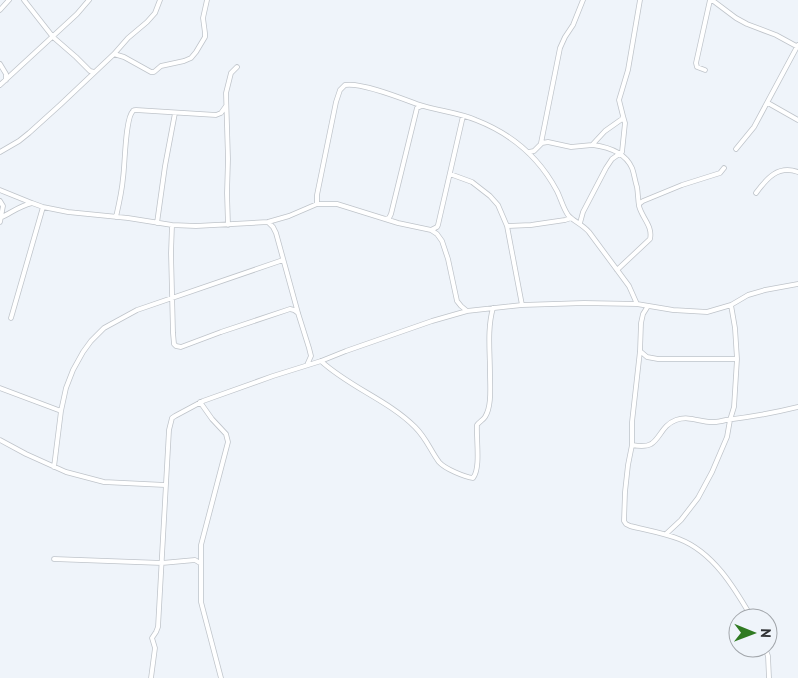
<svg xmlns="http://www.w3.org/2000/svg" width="798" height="678" viewBox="0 0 798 678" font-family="'PT Sans',sans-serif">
	<rect width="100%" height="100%" fill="#eff4fa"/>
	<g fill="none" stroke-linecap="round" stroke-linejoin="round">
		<g stroke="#bfc4ca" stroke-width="5.5">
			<path id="minor" d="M24,0l29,37 23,20 14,14 4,1
				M712,0l24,18 11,6 29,11 22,12
				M0,10l9,-10
				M114,54l10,3 27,15h3l7,-6 23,-5 7,-3 5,-6 9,-15v-4l-2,-15 4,-18
				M0,64l6,10v6
				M705,70l-8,-3 -1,-4 14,-63
				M0,85l77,-71 12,-14
				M768,103l30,17
				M541,143l19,-95 5,-11 8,-12 10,-25
				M593,145c15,2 32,7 39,23 2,5 3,13 5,19 1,6 1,13 2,19 3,12 14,20 11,33l-33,31
				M736,149l18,-22 44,-82
				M0,152l19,-11 10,-8 31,-28 54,-51 14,-16 19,-16 8,-9 5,-13
				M529,152l5,-1 8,-8 6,-1 23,5 21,-2 13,-14 17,-12 1,-3 -4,-16 9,-30 12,-70
				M450,174l22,8 18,14 8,9 9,21 15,79
				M0,190l32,13 11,4 25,5 60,6 44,7 24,1 72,-4 21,-6 28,-12h20l61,19 33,7 6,4 5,7 6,18 9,42 4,5 6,5
				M756,193c11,-15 22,-28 42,-21
				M0,201l3,5 -3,16
				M317,204v-9l19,-93 4,-12 5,-5c16,-3 56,13 72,19 20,7 40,8 59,16 36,14 63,37 81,71 4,8 6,17 11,24 5,6 14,9 21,17l40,54 8,18
				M639,204l4,-3 39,-16 38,-12 4,-5
				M116,217c3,-13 6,-26 7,-39 2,-12 2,-60 10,-67 0,-1 2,-1 3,-1l80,5 5,-2 5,-7
				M0,218c11,-5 19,-12 32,-15
				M385,219l4,-1 2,-4 26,-106 5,-2
				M268,222l5,5 3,6 22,80 11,35 2,8 -4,9
				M157,223l8,-57 10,-53
				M580,223l3,-11 23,-44 6,-9 10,-7 3,-29 -2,-7
				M172,225l-1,28 2,80 1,11 2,2 5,1 40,-15 69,-23 4,1 4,3
				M228,225l-1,-32 1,-34 -2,-66 5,-20 6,-6
				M507,226l24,-1 34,-5 6,-2
				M431,230l6,-3 1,-2 25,-109
				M648,306l-5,8 -2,9 -1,28 -8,71v23l-4,20 -3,27 -1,29 2,3 4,2c16,4 34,7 49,13 34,13 55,48 73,79
				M11,318l32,-111
				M640,351l7,6 11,2h79
				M321,361c28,26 67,39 94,66 12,12 15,23 24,35 6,7 26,15 34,16 8,-10 3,-39 4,-53 2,-3 6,-5 8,-8 7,-11 5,-30 5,-43 0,-22 -3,-45 3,-66
				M0,388l61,23 -7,56
				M200,402l12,17 14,15 2,8 -27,103v57l20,76
				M61,411l5,-23 7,-18 10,-18 8,-11 13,-13 33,-18 146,-50
				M0,440l26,14 40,18 38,10 61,3
				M632,445c6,1 14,2 19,-1 9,-5 11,-19 25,-24 14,-5 25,3 38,2 4,0 8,-1 12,-2 24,-3 48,-7 72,-13
				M666,534l15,-14 17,-22 14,-26 15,-35 3,-17 4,-13 3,-48 -2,-31 -4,-23
				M54,559l108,4 33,-3 5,3
				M765,648l3,8 1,22
				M151,678l4,-30 -3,-10 4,-6 2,-5 11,-197 3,-12 3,-2 28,-15 70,-25 48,-15 25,-10 86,-30 35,-10 55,-6 62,-2 53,1 36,6 34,2 24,-7 17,-10 17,-5 33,-6"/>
		</g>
		<use href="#minor" stroke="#fff" stroke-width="4"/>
	</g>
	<g transform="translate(753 633) rotate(91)"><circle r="24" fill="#eff4fa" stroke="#a2a6ab"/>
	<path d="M0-4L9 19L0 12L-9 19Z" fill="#2f7a21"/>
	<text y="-8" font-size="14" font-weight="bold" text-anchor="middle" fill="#2f3134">N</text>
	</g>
</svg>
